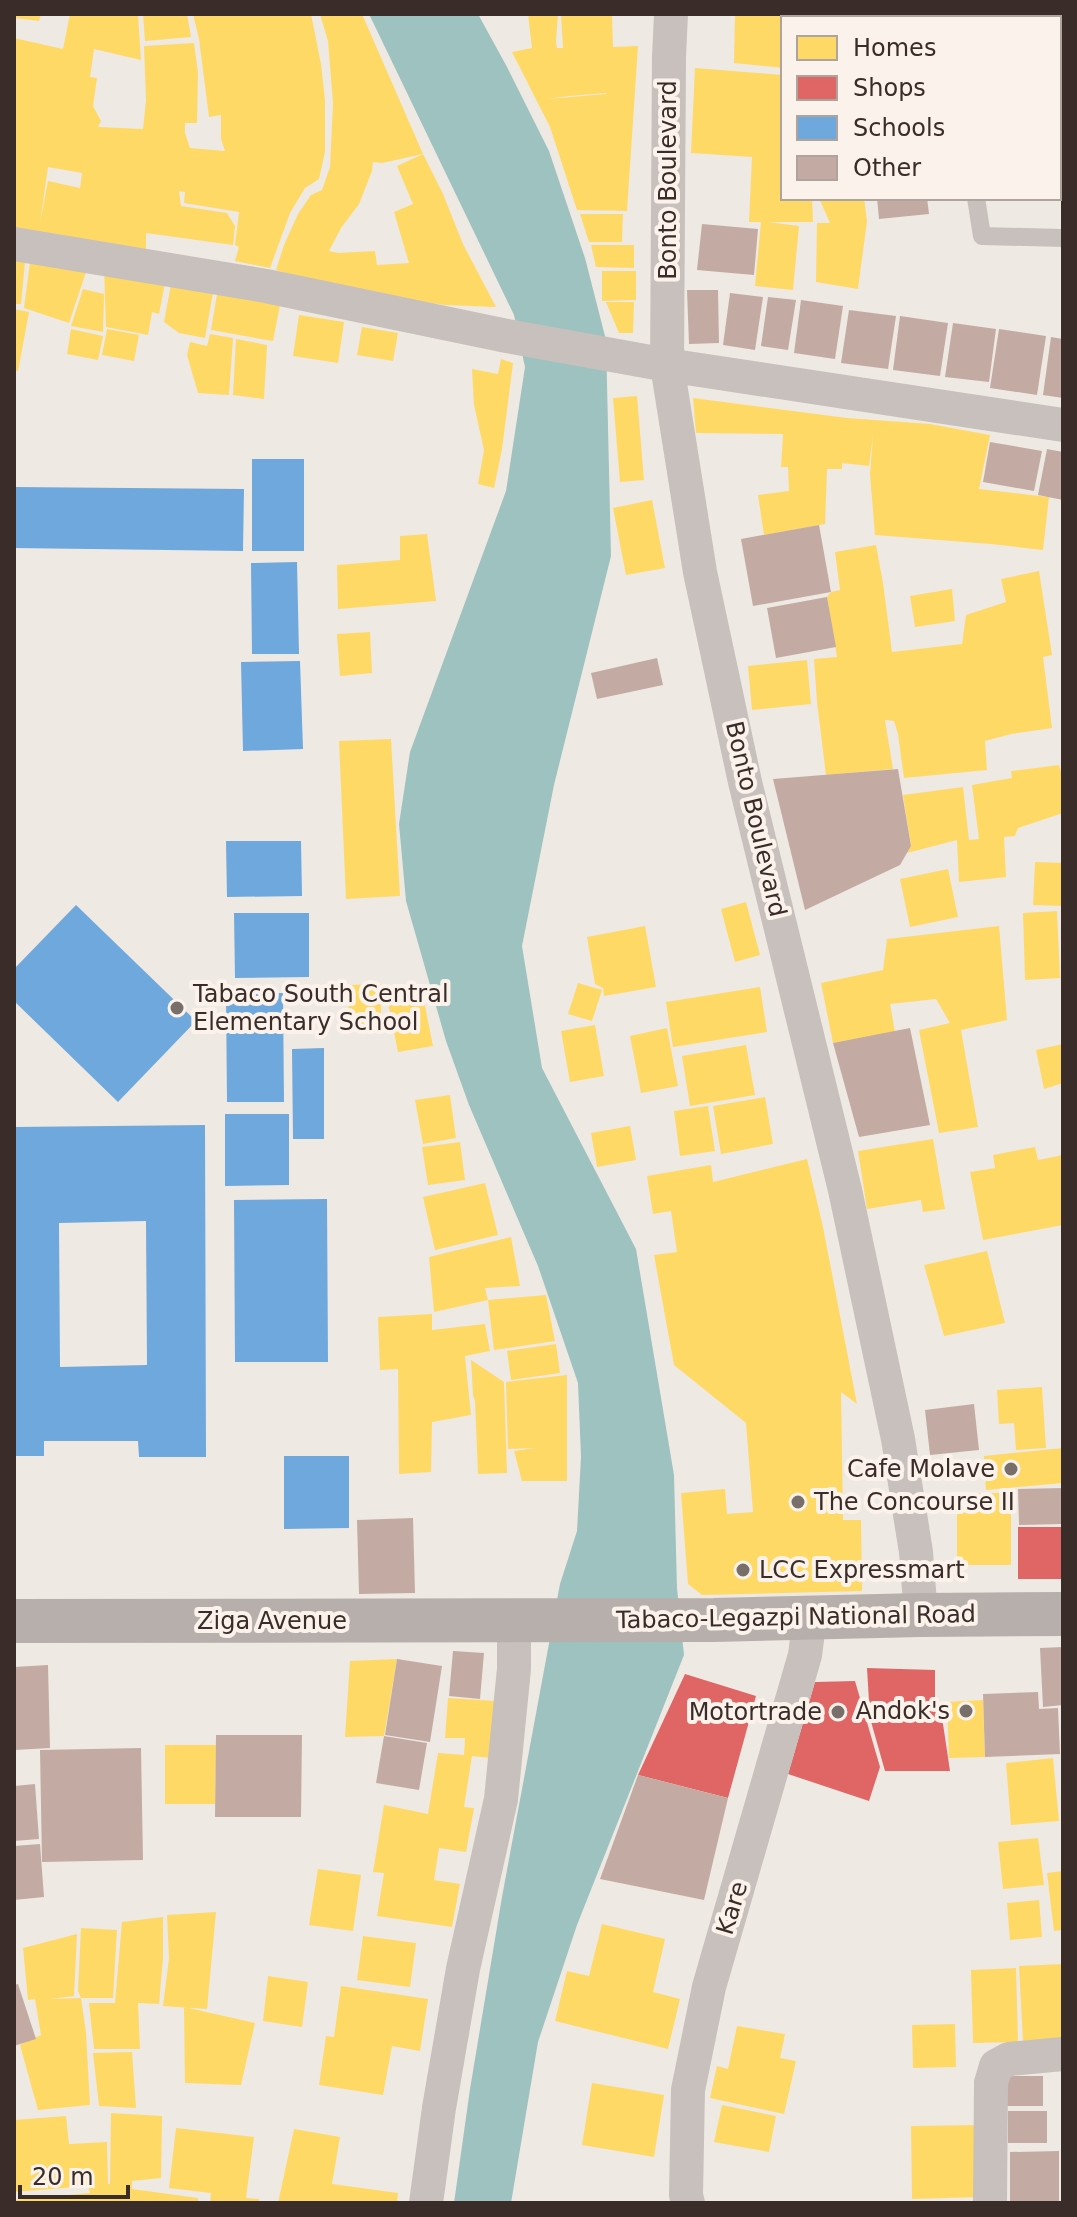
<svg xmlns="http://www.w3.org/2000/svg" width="1077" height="2217" viewBox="0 0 1077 2217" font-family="'DejaVu Sans',sans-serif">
	<rect width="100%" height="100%" fill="#efe9e3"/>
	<path fill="#9ec2bf" d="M369,14h109l29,53 42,84 36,107 21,82 5,216 -57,229 -32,161 20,122 94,181 38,226 3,113 7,67 -107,270 -39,117 -27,161h-57l16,-114 32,-192 58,-313 17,-53 4,-74 -3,-74 -40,-117 -69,-161 -23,-64 -40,-140 -7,-77 11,-72 96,-261 19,-124 -11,-52z"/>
	<path fill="#ffd966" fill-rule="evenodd" d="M14,14h27l-2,7 -25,-3z
		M70,14h68l3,46 -47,-11 -4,28 7,1 -4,28 8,15 -3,6 45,2 3,-29 -2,-54 50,-3 4,30 -1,50h-12v10l5,15 35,3 -4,-12v-24l-12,2 -10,-78 -6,-25h118l10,50 4,36v52l-6,27 -14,9 -15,25 -20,55 -35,-7 4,-14 -4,-2 4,-33 -55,-9 1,-11 -6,-1 2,15 46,7 8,13 -2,19 -87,-12v21l-132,-21v-195l49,11zM48,167l34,6 -2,15 -32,-7 -8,42z
		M143,14h44l4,23 -46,4z
		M320,14h42l61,140 -41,9 -9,-1 -1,9 -13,33 -18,24 -12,23 9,2 37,-2 2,14 32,-2 -15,-51 19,-8 -16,-38 26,-12 20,40 20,50 33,63 -51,-2 -107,-16 -62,-19 8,-25 14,-31 13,-19 11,-5 8,-23 3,-64 -5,-62z
		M528,14h30l-2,28 1,6h6l-2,-34h51l1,33 25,-1 -11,165 -50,-1 -27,-83 -38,-75 20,-4zM606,93v1l-59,5 22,-3z
		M735,14h104l1,4h-57v50l-49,-5z
		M695,68l88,7v123h29l1,24h-45l31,4 -6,64 -38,-4 6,-64h-12l3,-65 -61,-4z
		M819,198h45l3,23 -9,68 -42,-7 1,-59h13z
		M580,214h43l-1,28h-33z
		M591,245h43v23l-38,-1z
		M14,251l12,1 -5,52h-7z
		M31,254l57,12 -19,57 -45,-15z
		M104,266l62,12 -7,36 -7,-2 -4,23 -42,-8z
		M602,271h34v29l-34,1z
		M172,279l42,8 -9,51 -26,-5 -15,-11z
		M218,288l63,12 -8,41 -62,-11z
		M83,289l21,5 -1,38 -32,-6z
		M606,302h28l-1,31h-14z
		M14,309l15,3 -11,59 -4,-1z
		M299,315l45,7 -6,41 -45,-7z
		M362,327l36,6 -5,28 -36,-6z
		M71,329l32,7 -5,24 -31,-6z
		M107,329l32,6 -5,26 -32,-6z
		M210,334l23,4 -4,57 -31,-2 -11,-38 3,-13 17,4z
		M236,339l31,6 -3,54 -31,-4z
		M501,359l12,4 -11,86 -8,39 -16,-4 6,-34 -10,-45 -2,-36 26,5z
		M637,396l7,84 -24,2 -7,-84z
		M693,398l154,20 83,6 60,11 -11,54 70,8 -6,53 -52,-6 -116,-9 -5,-61 3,-38 -4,30 -27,-3v6h-15l-2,55 -61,11 -6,-40 31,-4 -1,-24h-7l2,-33 -87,-1z
		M652,500l13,68 -39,7 -13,-67z
		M427,534l9,67 -98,8 -1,-44 63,-5v-24z
		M876,545l7,38 9,69 70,-8 4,-29 40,-13 -5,-23 38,-8 13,84 -9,2 9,71 -41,6 -26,7 2,29 -83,8 -6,-44 -4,-13 -9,-1 8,49 -67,6 -9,-73 -3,-43 23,-2 -10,-60 4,-5 9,-2 -5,-38z
		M952,589l3,32 -40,6 -5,-31z
		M370,632l2,41 -32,3 -3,-42z
		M807,660l4,44 -59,6 -4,-44z
		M391,739l9,157 -54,3 -7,-158z
		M1059,765l4,14v34l-45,15 -3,8 -11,1 2,40 -47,5 -2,-42 -50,13 4,-7 -8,-51 60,-8 6,53 10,-1 -7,-54 40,-7 -1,-7z
		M1035,862l28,1v43l-30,-1z
		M948,869l10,48 -48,10 -10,-48z
		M746,902l14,53 -25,7 -14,-53z
		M1057,911l3,67 -35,2 -2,-67z
		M645,926l11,61 -52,9 -1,-8 -8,-4 -8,-47z
		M999,926l8,94 -46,10 17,97 -39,6 -20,-103 31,-7 -14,-24 -46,5 5,28 -62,11 -12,-60 62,-13 4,-31z
		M578,983l24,7 -10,31 -24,-7z
		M381,984v42l-32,1 -1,-42z
		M760,987l7,45 -94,15 -7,-45z
		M423,996l10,50 -35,6 -10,-49z
		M595,1025l9,51 -34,6 -9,-51z
		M667,1028l11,58 -37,7 -11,-57z
		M1063,1044v39l-19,6 -8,-39z
		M746,1045l9,50 -65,11 -8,-50z
		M450,1095l6,43 -33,6 -8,-44z
		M765,1097l8,47 -52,10 -8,-48z
		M708,1106l7,45 -35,5 -6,-45z
		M630,1126l6,34 -39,7 -6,-34z
		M933,1139l12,70 -22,3 -2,-12 -54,9 -9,-58z
		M460,1142l5,38 -37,5 -6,-38z
		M1035,1147l3,13 25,-5v70l-80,15 -13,-68 25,-4 -2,-13z
		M807,1159l16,68 34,177 -16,-12 2,128h18l1,71 -160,4 -14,-11 -7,-91 44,-4 2,25 26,-2 -7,-89 -72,-58 -20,-110 23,-3 -6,-41 -18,3 -6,-38 64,-11 2,17z
		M485,1183l13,52 -63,15 -12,-53z
		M511,1237l9,49 -35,2 3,12 -54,12 -5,-55z
		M987,1251l18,72 -61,13 -20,-71z
		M546,1295l9,46 -61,9 -6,-50z
		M432,1314v16l53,-6 5,27 -25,5 6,59 -39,7 -1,50 -32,2 -1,-105 -18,1 -2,-53z
		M556,1344l4,29 -49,7 -4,-29z
		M471,1360l33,22 3,91 -29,1 -3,-73 -2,-6z
		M567,1375v106h-45l-8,-30 21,-3 -27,1 -2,-67z
		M1042,1387l4,61 -30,2 -2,-27 -15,1 -2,-34z
		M1063,1448v35l-77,7 -2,-34z
		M957,1493h54v72h-54z
		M397,1659l-13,77 -39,1 5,-76z
		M448,1698l47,3 -4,57 -19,-2 -8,51 10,1 -8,44 -27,-4 -5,32 26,4 -8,43 -75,-11 7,-43 -11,-1 11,-67 44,9 10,-61 26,2 1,-17h-20z
		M983,1700l2,57 -36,1 -2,-56z
		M165,1745h51l-1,59h-50z
		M1053,1758l6,63 -48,4 -5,-62z
		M1038,1838l6,47 -41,4 -5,-47z
		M318,1869l43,6 -8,56 -44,-6z
		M1063,1871v59l-9,1 -7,-58z
		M1039,1900l3,37 -32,3 -3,-37z
		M216,1912l-9,97 -44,-3 6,-48 -2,-43z
		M163,1917v41l-4,46 -21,-1 2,46h-46l-5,-46h26l7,-81z
		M602,1924l63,15 -12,53 27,7 -12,50 -113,-28 12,-50 22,5z
		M81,1928l36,2 -4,68h-32l-3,-7z
		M77,1934l-3,62 -24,3 31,-1 5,35 4,72 -52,5 -18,-65 21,-10 -6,-36 -7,1 -5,-52z
		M363,1936l53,7 -6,44 -53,-7z
		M1063,1964v75l-40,2 -4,-75z
		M1016,1968l2,74 -45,1 -2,-73z
		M268,1976l40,6 -6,45 -39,-6z
		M341,1986l87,13 -8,52 -28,-5 -9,49 -64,-10 7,-49 8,1z
		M184,2007l71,16 -14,62 -56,-2z
		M955,2024l1,43 -43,1 -1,-43z
		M737,2026l48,8 -5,24 16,3 -12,53 -74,-16 7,-32 11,3z
		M132,2052l4,56 -37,-2 -6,-53z
		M592,2083l72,12 -10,62 -72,-12z
		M722,2105l54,11 -7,36 -55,-10z
		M111,2113l51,3 -1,62 -29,3v8l66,9v5h-184v-3l76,-7 -2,-7 -74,6v-72l52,-4 3,28 38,-2 1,42h2z
		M979,2125l1,72 -68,2 -1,-73z
		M176,2128l78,9 -8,61 13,1v4h-49l1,-10 -42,-5z
		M294,2129l46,8 -8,47 66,9 -1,10h-119z"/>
	<path fill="#e06666" d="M1018,1527h45v52h-45z
		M867,1668l68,2v39l8,15 7,47h-65l-15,-53z
		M685,1674l71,22 -28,102 -90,-23z
		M855,1681l25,86 -11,34 -81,-27 27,-92z"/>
	<path fill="#6fa8dc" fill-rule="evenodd" d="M252,459h52v92h-52z
		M14,487l230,2 -1,62 -229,-3z
		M297,562l2,92h-47l-1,-91z
		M300,661l3,88 -60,2 -2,-89z
		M226,841h75l1,55 -75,1z
		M76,905l120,116 -78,81 -104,-101v-32z
		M234,913h75v64l-74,1z
		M283,993l1,109h-57l-1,-108z
		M324,1048v91h-31l-1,-90z
		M225,1114h64v71l-64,1z
		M205,1125l1,332h-67l-1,-16h-94v15h-30v-329zM146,1221l1,144 -87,2 -1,-144z
		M327,1199l1,163h-93l-1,-162z
		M284,1456h65v72l-65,1z"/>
	<path fill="#c3aba4" d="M877,198h50l2,16 -50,5z
		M702,224l56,5 -4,46 -57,-5z
		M687,290h31l1,53 -30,1z
		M730,293l33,4 -8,53 -32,-5z
		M768,297l28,3 -8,50 -27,-4z
		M801,300l42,6 -8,53 -41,-6z
		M849,310l47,6 -8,53 -47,-6z
		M900,316l48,7 -8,53 -47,-6z
		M953,323l43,6 -7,53 -44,-5z
		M999,329l47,7 -9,59 -47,-7z
		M1051,337l12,2v59l-20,-3z
		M990,442l52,9 -8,40 -51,-9z
		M1047,449l16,3v48l-25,-5z
		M819,525l12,67 -78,14 -12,-67z
		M827,597l9,50 -60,11 -9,-50z
		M657,658l6,27 -66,14 -6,-26z
		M898,769l13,77 -11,19 -95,45 -32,-131z
		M910,1028l20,97 -71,12 -26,-94z
		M974,1404l5,46 -49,5 -5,-45z
		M1063,1488v36l-44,1 -1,-36z
		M413,1518l2,75 -56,1 -2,-74z
		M1063,1647v58l-20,2 -3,-59z
		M453,1651l31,2 -4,46 -31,-3z
		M397,1659l45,7 -12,76 -45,-7z
		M48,1665l2,83 -35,2 -1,-83z
		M1038,1692l1,17 19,-1 2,46 -75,3 -2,-63z
		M216,1735h86l-1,82h-86z
		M384,1736l43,7 -8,47 -43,-7z
		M141,1748l2,112 -101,2 -2,-112z
		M638,1775l90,23 -24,102 -104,-21z
		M35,1784l4,55 -25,2v-55z
		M40,1844l4,53 -30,3v-54z
		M18,1984l18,55 -22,7v-61z
		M1005,2076h38v30h-38z
		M1008,2111h39v32h-39z
		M1059,2151v52h-49v-51z"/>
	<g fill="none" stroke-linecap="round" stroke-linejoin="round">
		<path stroke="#c8c0bc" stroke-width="18" d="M1009,18l18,-4
			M976,198l6,38 81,2"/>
		<path stroke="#c8c0bc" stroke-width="34" d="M671,14l-2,43 -2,308 33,207 45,210 100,408 53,249 18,113 5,63
			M14,244l252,42 241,50 160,29 396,60
			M426,2203l13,-95 24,-139 38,-170 13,-130v-49
			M688,2203l-2,-8 2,-105 21,-103 96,-332 5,-38
			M990,2203l1,-120 5,-17 13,-7 54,-5"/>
		<path stroke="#b7afab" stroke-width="44" d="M14,1621l700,-1 207,-5 142,-1"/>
	</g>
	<g fill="#796f6a" stroke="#fbf2eb" stroke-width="3">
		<circle cx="177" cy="1008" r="8"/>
		<circle cx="1011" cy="1469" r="8"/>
		<circle cx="798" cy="1502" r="8"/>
		<circle cx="743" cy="1570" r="8"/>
		<circle cx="966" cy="1711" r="8"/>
		<circle cx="838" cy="1712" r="8"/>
	</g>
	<g text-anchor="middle" stroke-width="8" stroke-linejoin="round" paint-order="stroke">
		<g font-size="24" fill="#3a2d29" stroke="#fbf2eb">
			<text transform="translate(668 180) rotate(-90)" y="8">Bonto Boulevard</text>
			<text transform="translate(756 819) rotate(77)" y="8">Bonto Boulevard</text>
			<text transform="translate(796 1617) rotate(-1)" y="8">Tabaco-Legazpi National Road</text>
			<text x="272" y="1629">Ziga Avenue</text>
			<text transform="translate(732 1908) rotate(-73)" y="8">Kare</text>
		</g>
		<g font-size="24" fill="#3a2d29" stroke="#fbf2eb" text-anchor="start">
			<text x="193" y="1002">Tabaco South Central<tspan x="193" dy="28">Elementary School</tspan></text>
			<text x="995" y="1477" text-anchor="end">Cafe Molave</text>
			<text x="814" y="1510">The Concourse II</text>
			<text x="759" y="1578">LCC Expressmart</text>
			<text x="950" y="1719" text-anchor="end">Andok's</text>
			<text x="822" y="1720" text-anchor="end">Motortrade</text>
		</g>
	</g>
	<rect width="1077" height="2217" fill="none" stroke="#3a2d29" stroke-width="32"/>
	<rect x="781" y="16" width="280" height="184" fill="#fbf2eb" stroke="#aea39d" stroke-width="2"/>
	<rect x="797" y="36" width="40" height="24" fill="#ffd966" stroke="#aea39d" stroke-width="2"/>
	<text x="853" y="56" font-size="24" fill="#3a2d29">Homes</text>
	<rect x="797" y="76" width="40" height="24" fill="#e06666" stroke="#aea39d" stroke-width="2"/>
	<text x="853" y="96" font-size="24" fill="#3a2d29">Shops</text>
	<rect x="797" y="116" width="40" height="24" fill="#6fa8dc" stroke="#aea39d" stroke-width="2"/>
	<text x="853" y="136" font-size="24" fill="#3a2d29">Schools</text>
	<rect x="797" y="156" width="40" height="24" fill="#c3aba4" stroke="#aea39d" stroke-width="2"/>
	<text x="853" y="176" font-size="24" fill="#3a2d29">Other</text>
	<path d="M20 2185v12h108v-12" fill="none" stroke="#3a2d29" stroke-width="4"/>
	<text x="32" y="2185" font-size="24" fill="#3a2d29" stroke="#fbf2eb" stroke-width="6" paint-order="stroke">20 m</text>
</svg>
